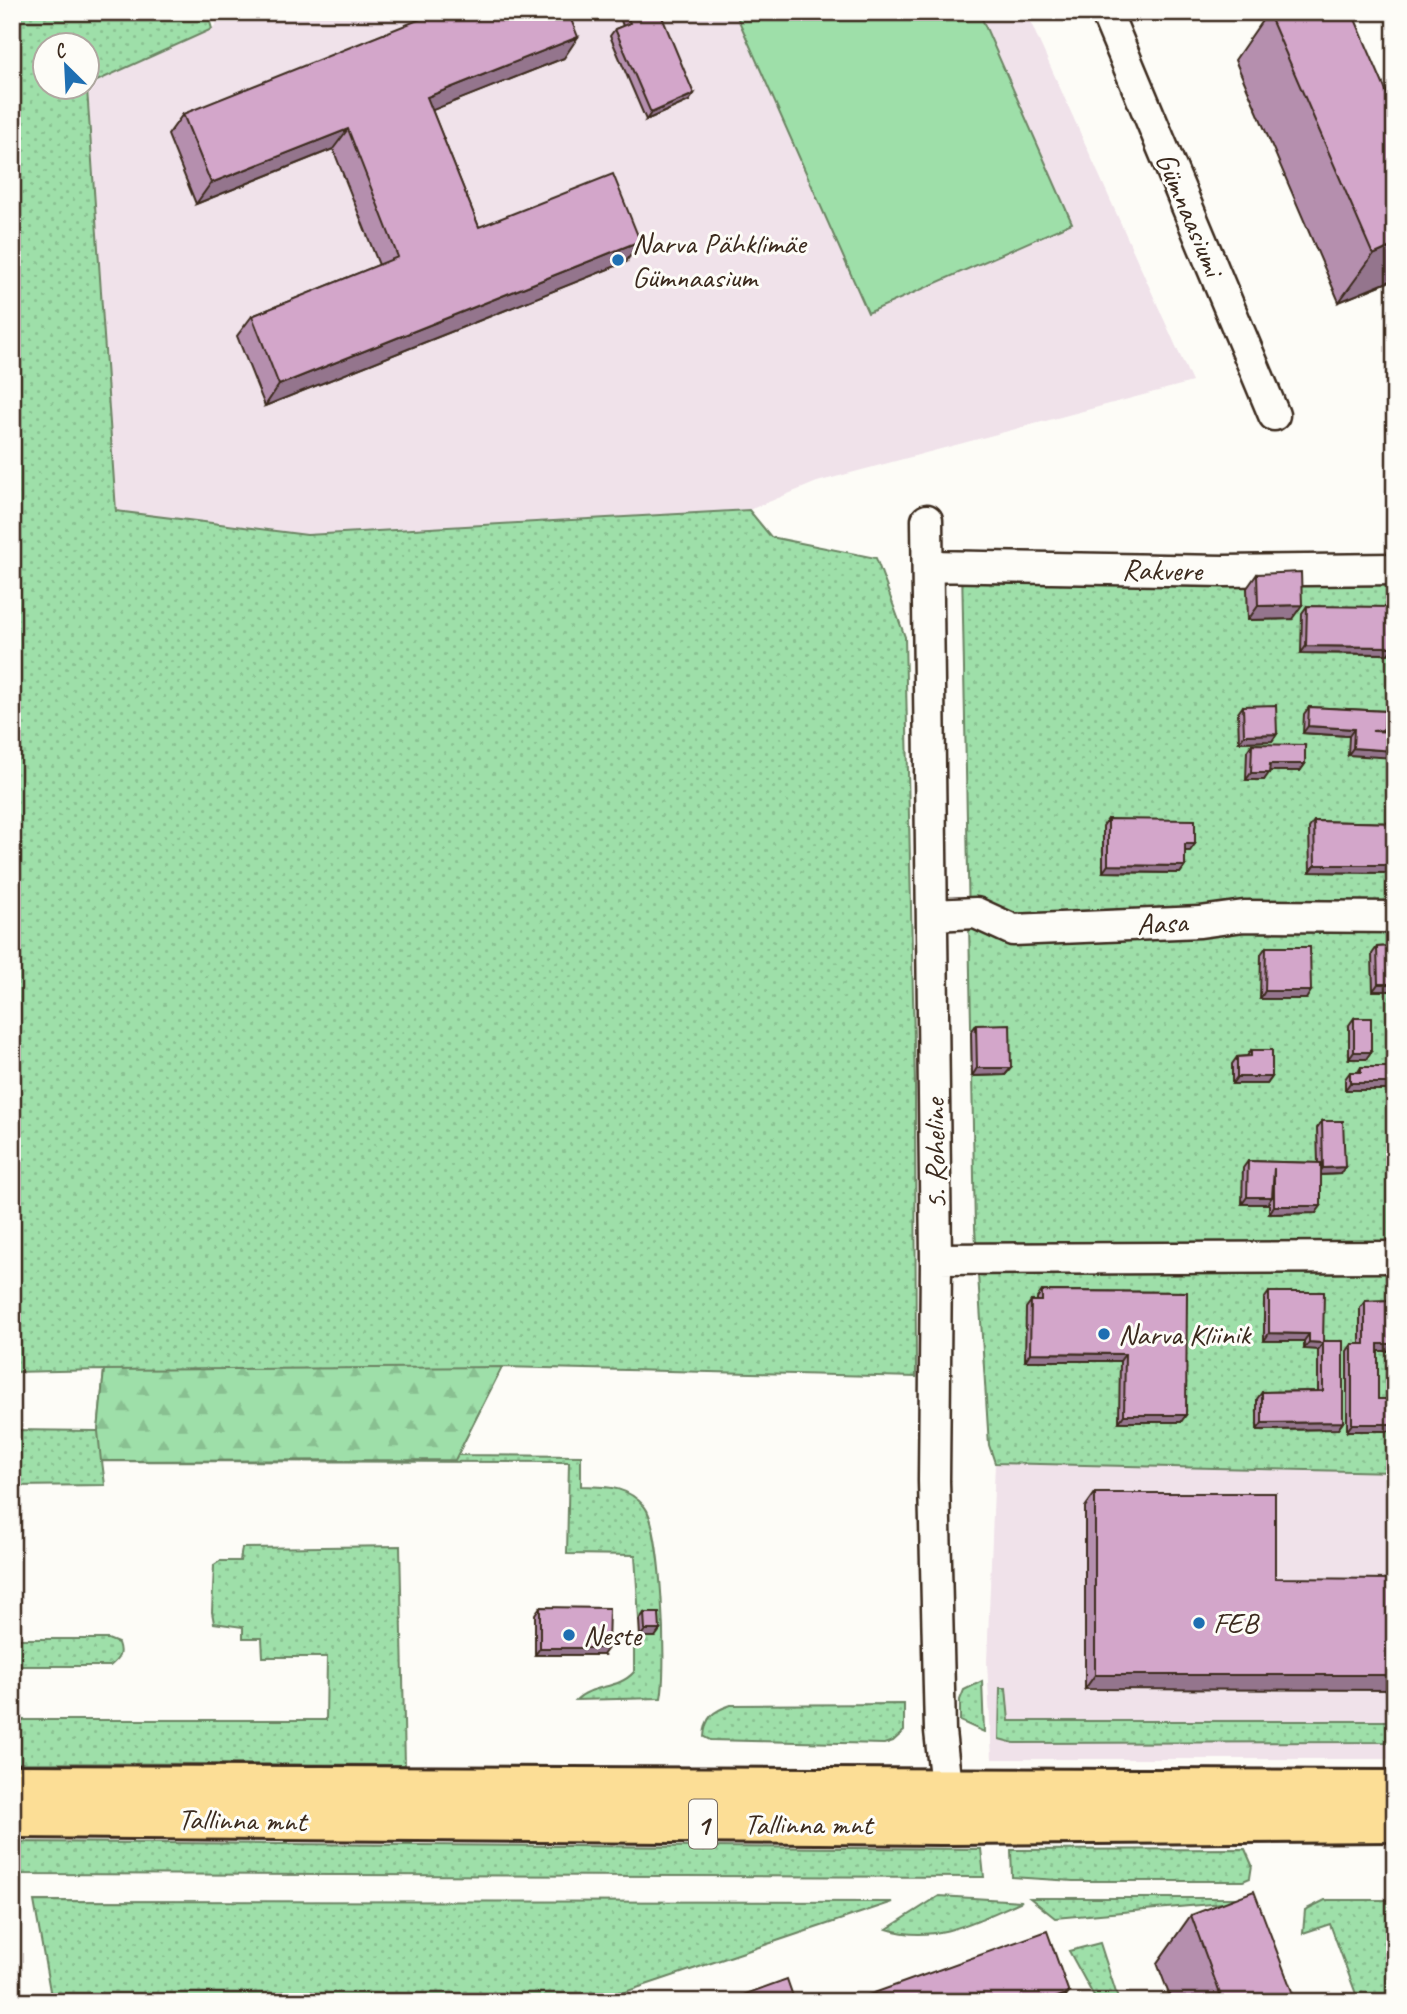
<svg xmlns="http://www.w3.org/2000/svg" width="1407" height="2014" viewBox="0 0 1407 2014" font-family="Caveat,sans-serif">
	<defs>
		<pattern id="green-dots" width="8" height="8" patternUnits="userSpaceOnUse" patternTransform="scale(1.75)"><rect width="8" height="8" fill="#9edfa9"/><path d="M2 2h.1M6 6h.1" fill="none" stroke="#89c091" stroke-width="1.8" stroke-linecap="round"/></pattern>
		<pattern id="forest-firs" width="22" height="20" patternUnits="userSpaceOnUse" patternTransform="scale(1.75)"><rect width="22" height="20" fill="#9edfa9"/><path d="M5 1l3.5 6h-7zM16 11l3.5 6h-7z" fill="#89c091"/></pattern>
	</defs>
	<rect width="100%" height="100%" fill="#fdfcf7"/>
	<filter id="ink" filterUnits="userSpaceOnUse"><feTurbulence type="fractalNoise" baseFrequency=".0143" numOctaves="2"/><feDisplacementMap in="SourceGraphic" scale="14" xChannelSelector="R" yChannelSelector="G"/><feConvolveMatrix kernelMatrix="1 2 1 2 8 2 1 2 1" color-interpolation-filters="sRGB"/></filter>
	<g filter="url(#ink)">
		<path fill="#f0e2ea" d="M226,12h800l166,370 -375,100 -68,28 -442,25 -191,-24 -28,-426 124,-56z
			M995,1463l400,5v291h-403l-5,-97z"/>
		<path fill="url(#green-dots)" stroke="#6c8464" stroke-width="2" d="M12,12h195l5,17 -124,56v-39h-42v42h41l29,423 191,24 442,-25 22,27 105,21 29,79 10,449 1,291 -414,-10 -45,88 124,1v30c25,1 45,-1 63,20 18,20 23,164 17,192l-85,2c16,-16 42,-10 58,-28v-30l6,-5h15l-16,-17 -4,-65 -68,-1 2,-92 -467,-1 3,24 -93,1v-56l86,1 6,-61 -92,2z
			M962,567l433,4v901l-400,-9 -6,-18 -14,-217z
			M400,1546l5,219 -393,-2v-43h314l1,-63h-64l-1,-19h-19v-11l-29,-4 -2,-11 2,-47 6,-4h20l2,-13z
			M12,1639h96l10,4c4,11 1,16 -8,23h-98z
			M982,1681l2,51 -24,-11v-21l4,-10z
			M1000,1688h6l3,33h386v21l-381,1 -15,-4z
			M904,1704v27l-11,10 -9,3 -174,-4 -6,-3c1,-20 9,-26 27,-32z
			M12,1842l969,7 3,28 -972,-3z
			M1245,1849l7,16 -2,13 -7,3h-170l-61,-4 -1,-27z
			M939,1896l83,5c-44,19 -87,44 -135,28z
			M1030,1898h215v3l-190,17z
			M1325,1900h70v102h-36l-29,-78 -27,9 2,-23z
			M34,1901h1l858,1 -298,100h-543z
			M1100,1943l19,59h-22l-28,-51z"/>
		<path fill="url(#forest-firs)" stroke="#6c8464" stroke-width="2" d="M502,1367l-47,93 -354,1 -3,-30 6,-61z"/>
		<path fill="#9edfa9" stroke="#6c8464" stroke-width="2" d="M735,12h244l93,211 -204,90z"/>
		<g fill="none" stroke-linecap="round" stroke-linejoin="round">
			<g stroke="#3b2a1e" stroke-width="35">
				<path id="street" d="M1106,12l168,403
					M927,520l9,739 -2,222 6,250 6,56
					M929,566l295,5 171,-2
					M932,915l44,-2 37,17 187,-8 44,-6 151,1
					M936,1259l459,-2"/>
			</g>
			<g stroke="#3b2a1e" stroke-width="44">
				<path id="highway" d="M12,1785l1383,5
					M12,1818l931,7 452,-3"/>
			</g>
			<use href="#street" stroke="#fdfcf7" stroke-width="30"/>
			<use href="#highway" stroke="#fcde96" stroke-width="38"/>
		</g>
		<path fill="#b58fae" stroke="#3b2a1e" stroke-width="2" d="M618,12h42l29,89 -43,19 -36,-84 5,-7 8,-3z
			M1268,12l127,100v167l-56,23 -104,-242z
			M564,58l-132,52 47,117 147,35 -361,144 -28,-70 15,-20 127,-51 -46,-116 -137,55 -28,-69 15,-21z
			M1257,574l35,45 -44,1 -1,-32z
			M1307,606l88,30h-2v11l-5,7 -87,-1 1,-40z
			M1243,706l34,28 -5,7 -33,1 -1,-29z
			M1309,707l76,4 -37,44 1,-19 -46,-3 1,-19z
			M1252,744l53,20 -5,7h-31l-5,9h-18l1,-29z
			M1108,819l82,32h-5v15l-5,7 -77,-1v-46z
			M1314,821l81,2v31h-3v11l-5,8 -77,-1 -1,-44z
			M1395,942v49h-22l-1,-37 5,-7 16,-1z
			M1266,947l40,52h-46l1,-45z
			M1354,1018l12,41h-17v-34z
			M976,1025l35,43 -6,7 -33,1 -1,-44z
			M1251,1050l21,27 -5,7h-35v-20l5,-7 10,-1z
			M1361,1067h34v23h-50v-11l5,-7h8z
			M1322,1121l18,53 -19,1 -5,38 -47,1v-12l-2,2h-25l1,-36 5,-7 70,2 -1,-35z
			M1395,1150v69h-1l-2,-65z
			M1042,1291l145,1 -6,130h-62l1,-61h-95l1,-53 5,-7h6v-3z
			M1269,1292l54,50 20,80 -5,7 -81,1v-31l5,-7 56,-1v-42h-14v-8h-40v-42z
			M1395,1300v31h-2l-5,20h-10v48l-31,32v-80l5,-7h8v-36l5,-7z
			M1095,1493h180l-190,196v-182z
			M540,1607l63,48h-68v-41z
			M644,1613l11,24h-15l-1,-17z
			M1191,1915l105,87h-124l-15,-39z"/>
		<path fill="#94748d" stroke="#3b2a1e" stroke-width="2" d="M578,37l-14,21 -151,60 14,-21z
			M694,94l-5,7 -43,19 5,-7z
			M348,129l-15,20 -137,55 15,-21z
			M640,241l-14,21 -361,144 14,-21z
			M1395,245v34l-56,23 34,-47z
			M1302,605l-10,14 -44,1 10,-14z
			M1306,646l87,1 -5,7 -87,-1z
			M1308,726l46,3 -5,7 -46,-3z
			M1277,734l-5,7 -33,1 5,-7z
			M1353,748l42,3v7l-47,-3z
			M1270,764h35l-5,7h-35z
			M1251,773h18l-5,7h-18z
			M1185,844h10l-5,7h-10z
			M1108,865l77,1 -5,7 -77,-1z
			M1315,865h77l-5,8 -77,-1z
			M1378,984h17v7h-22z
			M1265,991h46l-5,8h-46z
			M1354,1052h17l-5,7h-17z
			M977,1068h34l-6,7 -33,1z
			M1237,1077h35l-5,7h-35z
			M1350,1083h45v7h-50z
			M1345,1167l-5,7 -22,1 5,-7z
			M1247,1197h25l-5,7h-25z
			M1274,1206h47l-5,7 -47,1z
			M1269,1333l40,1 -5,7h-40z
			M1309,1342l14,1 -5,7 -14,-1z
			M1378,1344h15l-5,7h-15z
			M1030,1353l95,1 -5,7h-95z
			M1124,1415h62l-5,7h-62z
			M1343,1422l-5,7 -81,1 5,-7z
			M1352,1424h43v7h-48z
			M645,1630h15l-5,7h-15z
			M540,1648h68l-5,7h-68z
			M1095,1675h300v15l-310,-1z
			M1069,1993l-7,9h-19z"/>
		<path fill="#d3a6ca" stroke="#3b2a1e" stroke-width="2" d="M438,12h130l10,25 -151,60 52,130 134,-53 27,67 -361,144 -27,-69 146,-59 -50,-128 -137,54 -28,-69z
			M625,12h35l34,82 -43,19 -36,-84 15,-6z
			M1268,12h84l43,100v133l-22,10z
			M1301,572l1,33 -44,1 -1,-32z
			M1307,606l83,1v4h5v18h-2v18l-87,-1z
			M1276,705l1,29 -33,1 -1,-29z
			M1309,707l76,4 -1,19 -12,1 23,1v19l-42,-3 1,-19 -46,-3z
			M1252,744l53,1v19h-35l-1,9h-18z
			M1108,819l87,1v24h-10v22l-77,-1z
			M1314,821l81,2v24h-3v18h-77z
			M1395,946v38h-17l-1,-37z
			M1266,947h44l1,44h-46z
			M1354,1018h17v34h-17z
			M1010,1024l1,44h-34l-1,-43z
			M1251,1050h21v27h-35v-20l14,-1z
			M1361,1067h34v16h-45v-11h11z
			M1322,1121h21l2,46 -22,1z
			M1248,1161l73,2v43h-47v-38l-2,29h-25z
			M1042,1291l145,1 -1,123h-62l1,-61 -95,-1 1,-52h11z
			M1269,1292h55l-1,51 -14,-1v-8l-40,-1z
			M1395,1300v24h-2v20h-15v55h17v25h-43v-80h13v-43z
			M1323,1341h20v81l-81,1v-31l61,-1z
			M1095,1493h180v85l120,1v96h-300z
			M540,1607l69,1 -1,40h-68z
			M644,1613h15l1,17h-15z
			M1254,1891l42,111h-73l-32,-87z
			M1047,1931l22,62 -26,9h-194z
			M787,1979l8,23h-71z
			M12,1989l5,13h-5z"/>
	</g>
	<g fill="#1f6fb2" stroke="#fdfcf7" stroke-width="2.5">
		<circle cx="618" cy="260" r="7"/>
		<circle cx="1104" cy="1334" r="7"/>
		<circle cx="1199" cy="1623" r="7"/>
		<circle cx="569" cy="1635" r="7"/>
	</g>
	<g text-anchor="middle" stroke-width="6" stroke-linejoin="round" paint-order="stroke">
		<rect fill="#fdfcf7" stroke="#75695f" stroke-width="2" x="689" y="1799.5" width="28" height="49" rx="5"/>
		<g font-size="28" font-weight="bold" fill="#3b2a1e">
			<text x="703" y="1834">1</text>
		</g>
		<g font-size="30" fill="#3b2a1e" stroke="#fdfcf7">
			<text transform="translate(1190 214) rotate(67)" y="10">Gümnaasiumi</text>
			<text transform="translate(1162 570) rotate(1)" y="10">Rakvere</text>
			<text transform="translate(1162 923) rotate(-3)" y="10">Aasa</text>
			<text transform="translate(935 1154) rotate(-91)" y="10">5. Roheline</text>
			<text transform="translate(242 1820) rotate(1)" y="10">Tallinna mnt</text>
			<text x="808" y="1834">Tallinna mnt</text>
		</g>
		<g font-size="30" fill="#3b2a1e" stroke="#fdfcf7" text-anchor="start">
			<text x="632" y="253">Narva Pähklimäe<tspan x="632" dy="34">Gümnaasium</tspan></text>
			<text x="1118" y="1344">Narva Kliinik</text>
			<text x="1213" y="1633">FEB</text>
			<text x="583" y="1645">Neste</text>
		</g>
	</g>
	<rect width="1407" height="2014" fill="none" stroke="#fdfcf7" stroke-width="42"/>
	<rect x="21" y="21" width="1365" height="1972" fill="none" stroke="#3b2a1e" stroke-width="2.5" filter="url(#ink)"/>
	<g transform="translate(66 66) rotate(336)"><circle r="33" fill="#fdfcf7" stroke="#afa8a0" stroke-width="2"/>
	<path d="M0-5L12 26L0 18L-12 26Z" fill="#1f6fb2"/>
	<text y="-10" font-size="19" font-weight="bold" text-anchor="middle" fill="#3b2a1e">С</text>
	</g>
</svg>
